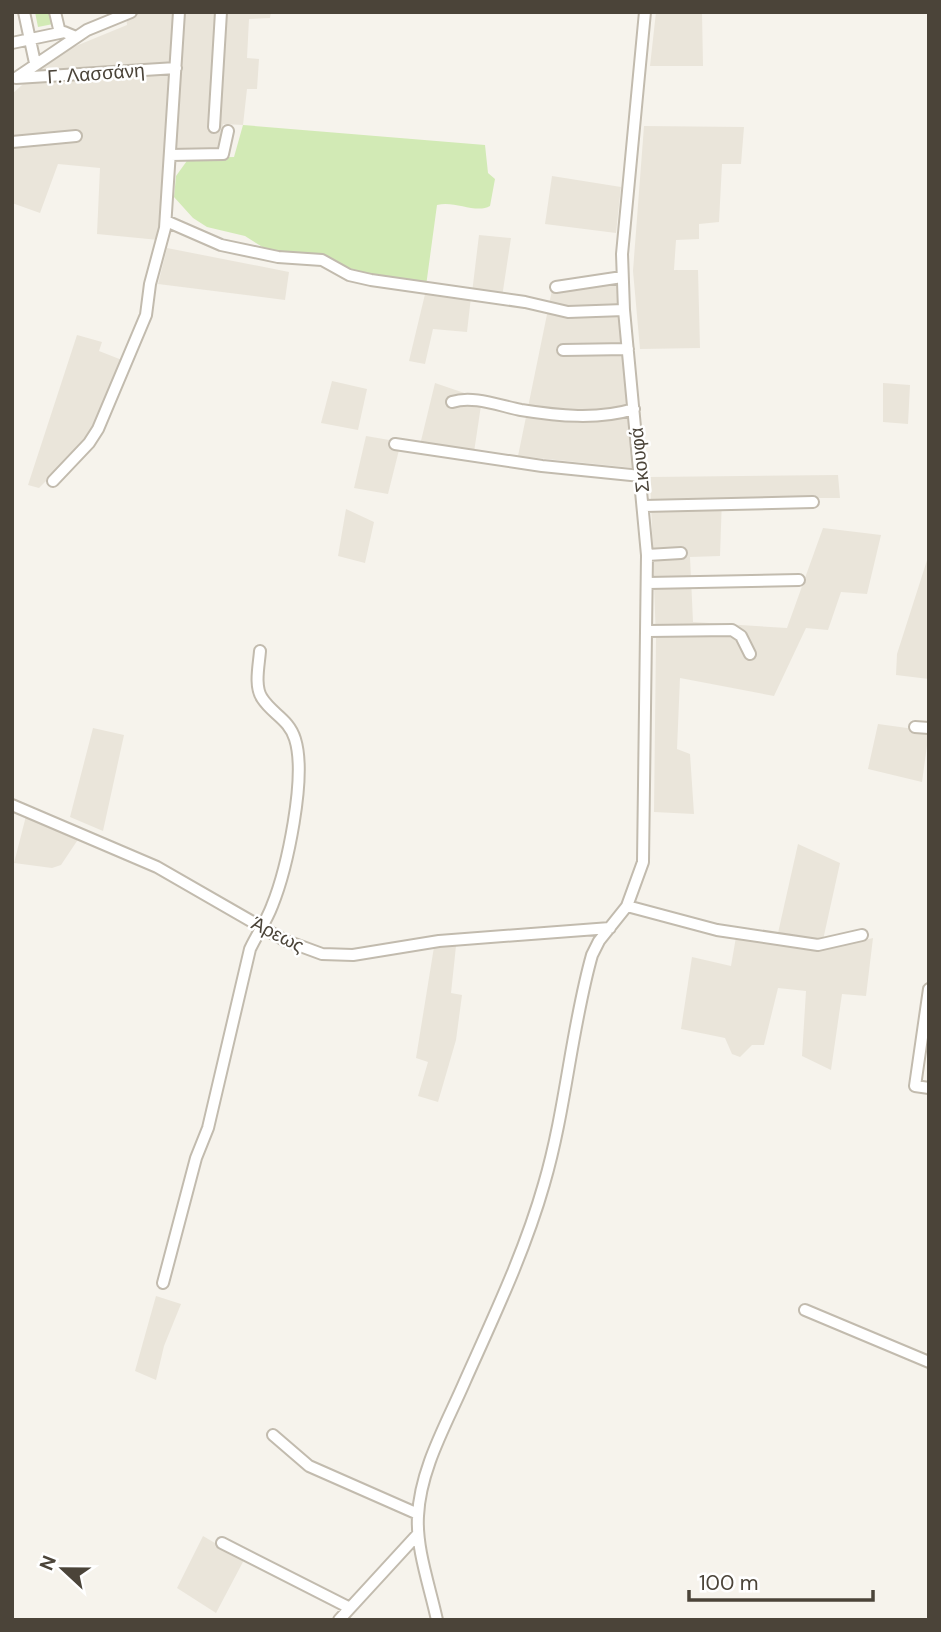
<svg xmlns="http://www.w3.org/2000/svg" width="941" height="1632" viewBox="0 0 941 1632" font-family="'DM Sans',sans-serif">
	<rect width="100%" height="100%" fill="#f6f3ec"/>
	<path fill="#eae5da" d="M126,12h145l-1,6 -21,1 -2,39 12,1 -2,30h-10l-4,36 -20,-1 -3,27 -53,-1 -8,90 -62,-6 3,-66 -42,-4 -18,49 -28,-10v-109l30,-27 29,-19 56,-23z
		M656,12h46l1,54h-53z
		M644,126l100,1 -3,37h-19l-3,58 -20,2v15l-23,1 -2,30h24l2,78 -60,1 -7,-78z
		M552,176l69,11 -5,46 -71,-9z
		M479,235l32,3 -9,59 -30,-4z
		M167,248l122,24 -4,28 -127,-16z
		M616,282l18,186 -116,-12 34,-166z
		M426,290l45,7 -4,35 -34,-3 -8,35 -16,-3z
		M77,335l25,7 -3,9 23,9 -37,82 -46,46 -11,-3z
		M332,381l35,8 -9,41 -37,-7z
		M435,383l47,16 -8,53 -54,-7z
		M883,383l27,2 -2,39 -25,-2z
		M366,436l35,6 -13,52 -34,-6z
		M838,475l2,23h-118l-2,58 -30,1 3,65 94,6 36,-100 58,7 -14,59 -26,-2 -13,38 -22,-2 -32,68 -94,-18 -3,71 13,5 4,60 -40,-2 2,-173 -6,-162z
		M346,509l28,13 -9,41 -27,-7z
		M929,554v125l-33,-4 1,-21z
		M878,724l51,7 -7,51 -54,-13z
		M93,728l31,7 -21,96 -33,-14z
		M26,816l53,22 -18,27 -9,3 -38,-5z
		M798,844l42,19 -17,77 -45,-7z
		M736,937l84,13 53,-12 -7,58 -24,-2 -11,76 -29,-14 4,-65 -28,-3 -14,57h-12l-12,12 -8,-3 -7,-16 -44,-9 11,-72 39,9z
		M456,946l-5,47 11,2 -6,45 -18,62 -20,-6 10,-34 -12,-4 18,-111z
		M156,1296l25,8 -17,42 -8,34 -21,-9z
		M203,1536l41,24 -28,53 -39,-25z"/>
	<path fill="#d2eab5" d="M35,12h16l2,12 -15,3z
		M243,125l242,20 3,28 7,6 -5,27c-14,8 -36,-6 -53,-1l-11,81 -62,-10 -100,-28 -19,-12 -38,-9 -14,-9 -19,-21 2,-21 13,-18 45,-1z"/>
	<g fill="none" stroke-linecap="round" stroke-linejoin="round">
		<g stroke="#c2bbae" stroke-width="14">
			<path id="minor" d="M24,12l11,51
				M55,12l5,21
				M12,43l52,-11 12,5
				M16,78l160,-10
				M16,78l71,-48 44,-18
				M214,127l7,-115
				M12,142l64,-6
				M170,155l53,-1 5,-23
				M166,221l55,24 57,12 44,3 27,15 22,5 154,22 43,10 56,-2
				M556,287l66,-10
				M563,350l65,-1
				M452,402c21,-7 48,4 69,8 37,6 77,10 113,-1
				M395,444l147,22 99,10
				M53,481l36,-38 9,-14 48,-114 4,-31 15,-56 14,-216
				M644,506l169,-4
				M647,555l34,-2
				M648,583l151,-3
				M648,631l84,-1 9,6 9,18
				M915,727l14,1
				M12,805l145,62 127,73 38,14 31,1 86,-14 171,-13
				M627,906l90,24 101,15 44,-10
				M929,989l-14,97 14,2
				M163,1283l33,-125 12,-30 42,-179c7,-15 16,-27 22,-43 15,-37 35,-129 23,-167 -6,-20 -23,-25 -33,-41 -8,-12 -3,-33 -2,-47
				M805,1310l124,52
				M273,1435l36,31 109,48
				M222,1543l128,65
				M339,1620l79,-86
				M437,1620c-7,-33 -21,-71 -19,-104 2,-47 29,-93 47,-135 29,-65 60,-130 79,-197 22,-75 27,-155 48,-229l7,-14 28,-35 16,-44 4,-307 -23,-245 -2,-56 23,-242"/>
		</g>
		<use href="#minor" stroke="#fff" stroke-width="10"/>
	</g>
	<g text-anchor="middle" stroke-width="5" stroke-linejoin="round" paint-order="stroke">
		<g font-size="19" fill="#4b4439" stroke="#fff">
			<text transform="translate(96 73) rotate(-4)" y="7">Γ. Λασσάνη</text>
			<text transform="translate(639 460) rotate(-96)" y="7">Σκουφά</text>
			<text transform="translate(278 934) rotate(27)" y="7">Άρεως</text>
		</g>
	</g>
	<rect width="941" height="1632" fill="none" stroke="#4b4439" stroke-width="28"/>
	<g transform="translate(63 1569) rotate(292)" stroke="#ffffff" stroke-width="5" paint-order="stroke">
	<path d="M0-5L12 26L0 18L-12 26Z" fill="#4b4439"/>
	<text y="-10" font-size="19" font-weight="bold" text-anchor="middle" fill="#4b4439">N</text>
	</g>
	<path d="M689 1590v10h184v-10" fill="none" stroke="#4b4439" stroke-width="3.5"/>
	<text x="699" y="1590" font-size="21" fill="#4b4439" stroke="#ffffff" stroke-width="5" paint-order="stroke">100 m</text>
</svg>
